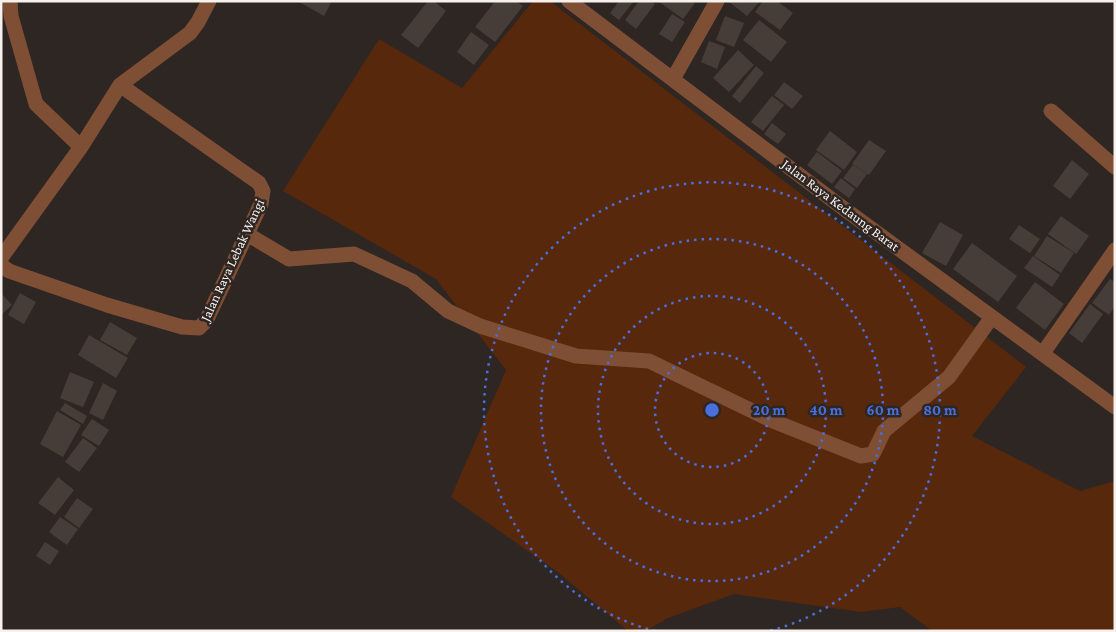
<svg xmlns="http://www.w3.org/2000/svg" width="1116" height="632" viewBox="0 0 1116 632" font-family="'Crimson Pro',serif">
<rect width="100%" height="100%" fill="#2e2622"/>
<path fill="#57280c" d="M 533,1 L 550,1 L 1026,367 L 972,436 L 1080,491 L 1115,481 L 1115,631 L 932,631 L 900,607 L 861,612 L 734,594 L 668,618 L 646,631 L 628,631 L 559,573 L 451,497 L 506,370 L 436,279 L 283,191 L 379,39 L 462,88 Z"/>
<path fill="#463d38" d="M 300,1 L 332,1 L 324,16 L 299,2 Z
M 428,1 L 434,1 L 446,11 L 418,48 L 401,35 Z
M 495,1 L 516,1 L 523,6 L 495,42 L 475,27 Z
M 619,1 L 634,1 L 619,20 L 610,13 Z
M 639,1 L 652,1 L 655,4 L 636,29 L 625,20 Z
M 658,1 L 692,1 L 695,3 L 683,19 Z
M 728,1 L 760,1 L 747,16 Z
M 763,1 L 777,1 L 793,13 L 780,30 L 755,12 Z
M 672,14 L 685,22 L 672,42 L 659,34 Z
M 725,16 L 744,23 L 734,47 L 716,40 Z
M 759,20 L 787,42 L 771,62 L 743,40 Z
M 471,32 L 489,45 L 474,65 L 457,52 Z
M 709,41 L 725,47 L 717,69 L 701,62 Z
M 738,50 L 754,65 L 729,92 L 713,78 Z
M 756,66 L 764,73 L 740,103 L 732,96 Z
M 784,82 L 803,96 L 792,109 L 774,95 Z
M 772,96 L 784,105 L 763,131 L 751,122 Z
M 772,123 L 786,134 L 778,144 L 764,134 Z
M 830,131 L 857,152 L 844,170 L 816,150 Z
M 869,140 L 886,151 L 869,175 L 852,164 Z
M 817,152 L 842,171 L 832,184 L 807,165 Z
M 1072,160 L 1089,174 L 1070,199 L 1053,186 Z
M 853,165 L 867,174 L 857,188 L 843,178 Z
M 841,178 L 855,189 L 849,198 L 834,187 Z
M 1061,216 L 1089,236 L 1076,254 L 1048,234 Z
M 940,222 L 963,235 L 946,266 L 922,253 Z
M 1019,225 L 1040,239 L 1030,253 L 1009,239 Z
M 1047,236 L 1074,253 L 1061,273 L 1034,256 Z
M 972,243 L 1017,276 L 998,302 L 953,269 Z
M 1033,256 L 1060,275 L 1052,287 L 1024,268 Z
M 1110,279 L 1115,282 L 1115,306 L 1109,315 L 1092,303 Z
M 1035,282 L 1064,304 L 1045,330 L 1016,308 Z
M 1,293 L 12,305 L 1,315 Z
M 20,293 L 36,302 L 24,324 L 8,315 Z
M 1090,304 L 1103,314 L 1082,343 L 1069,333 Z
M 110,322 L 137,338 L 127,355 L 100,340 Z
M 89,335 L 128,358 L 116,378 L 78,355 Z
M 70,372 L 94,382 L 83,407 L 60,398 Z
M 103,383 L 117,391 L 103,420 L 89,413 Z
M 65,403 L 87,416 L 83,424 L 60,410 Z
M 57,411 L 81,425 L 63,457 L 40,444 Z
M 92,419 L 109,430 L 99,446 L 81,435 Z
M 83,438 L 97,448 L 79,472 L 65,462 Z
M 58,477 L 74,490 L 55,515 L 38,503 Z
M 77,498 L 93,509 L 79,528 L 64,517 Z
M 60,517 L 78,529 L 67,545 L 49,532 Z
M 45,542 L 59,551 L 50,565 L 36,556 Z"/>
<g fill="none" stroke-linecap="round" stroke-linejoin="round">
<path stroke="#7e4e35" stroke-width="15" d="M 10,1 L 11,16 L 36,104 L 81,147
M 569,1 L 843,208 L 1115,407
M 673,79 L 717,1
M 1051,111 L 1115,167
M 247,234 L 289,259 L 354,254 L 412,281 L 448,311 L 480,326 L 576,356 L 649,361 L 773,421 L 861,456 L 873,454 L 884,431 L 949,377 L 992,317
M 1,258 L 81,147 L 120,85 L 190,33 L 198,22 L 209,1
M 1,265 L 9,271 L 107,305 L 182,327 L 199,328 L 206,321 L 261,204 L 263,191 L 259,183 L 120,85
M 1043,353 L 1115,250"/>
</g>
<g fill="none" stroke="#496fdc" stroke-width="2.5" stroke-dasharray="2.5 5">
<circle cx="712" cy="410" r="57"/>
<circle cx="712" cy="410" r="114"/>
<circle cx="712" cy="410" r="171"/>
<path d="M655 631A228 228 0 1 1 769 631"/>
</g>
<g text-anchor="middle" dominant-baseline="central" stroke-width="5" stroke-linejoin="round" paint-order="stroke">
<g font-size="14" fill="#f7f1ee" stroke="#2e2622">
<text transform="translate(841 205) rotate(37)">Jalan Raya Kedaung Barat</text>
<text transform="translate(232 260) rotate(-65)">Jalan Raya Lebak Wangi</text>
</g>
</g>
<circle cx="712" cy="410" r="8" fill="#496fdc" stroke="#2e2622" stroke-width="2.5"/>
<g font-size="15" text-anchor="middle" font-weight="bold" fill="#496fdc" stroke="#2e2622" stroke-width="5" stroke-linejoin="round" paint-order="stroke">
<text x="769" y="415">20 m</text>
<text x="826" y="415">40 m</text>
<text x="883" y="415">60 m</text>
<text x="940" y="415">80 m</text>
</g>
<rect width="1116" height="632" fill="none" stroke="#f7f1ee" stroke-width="5"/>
</svg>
